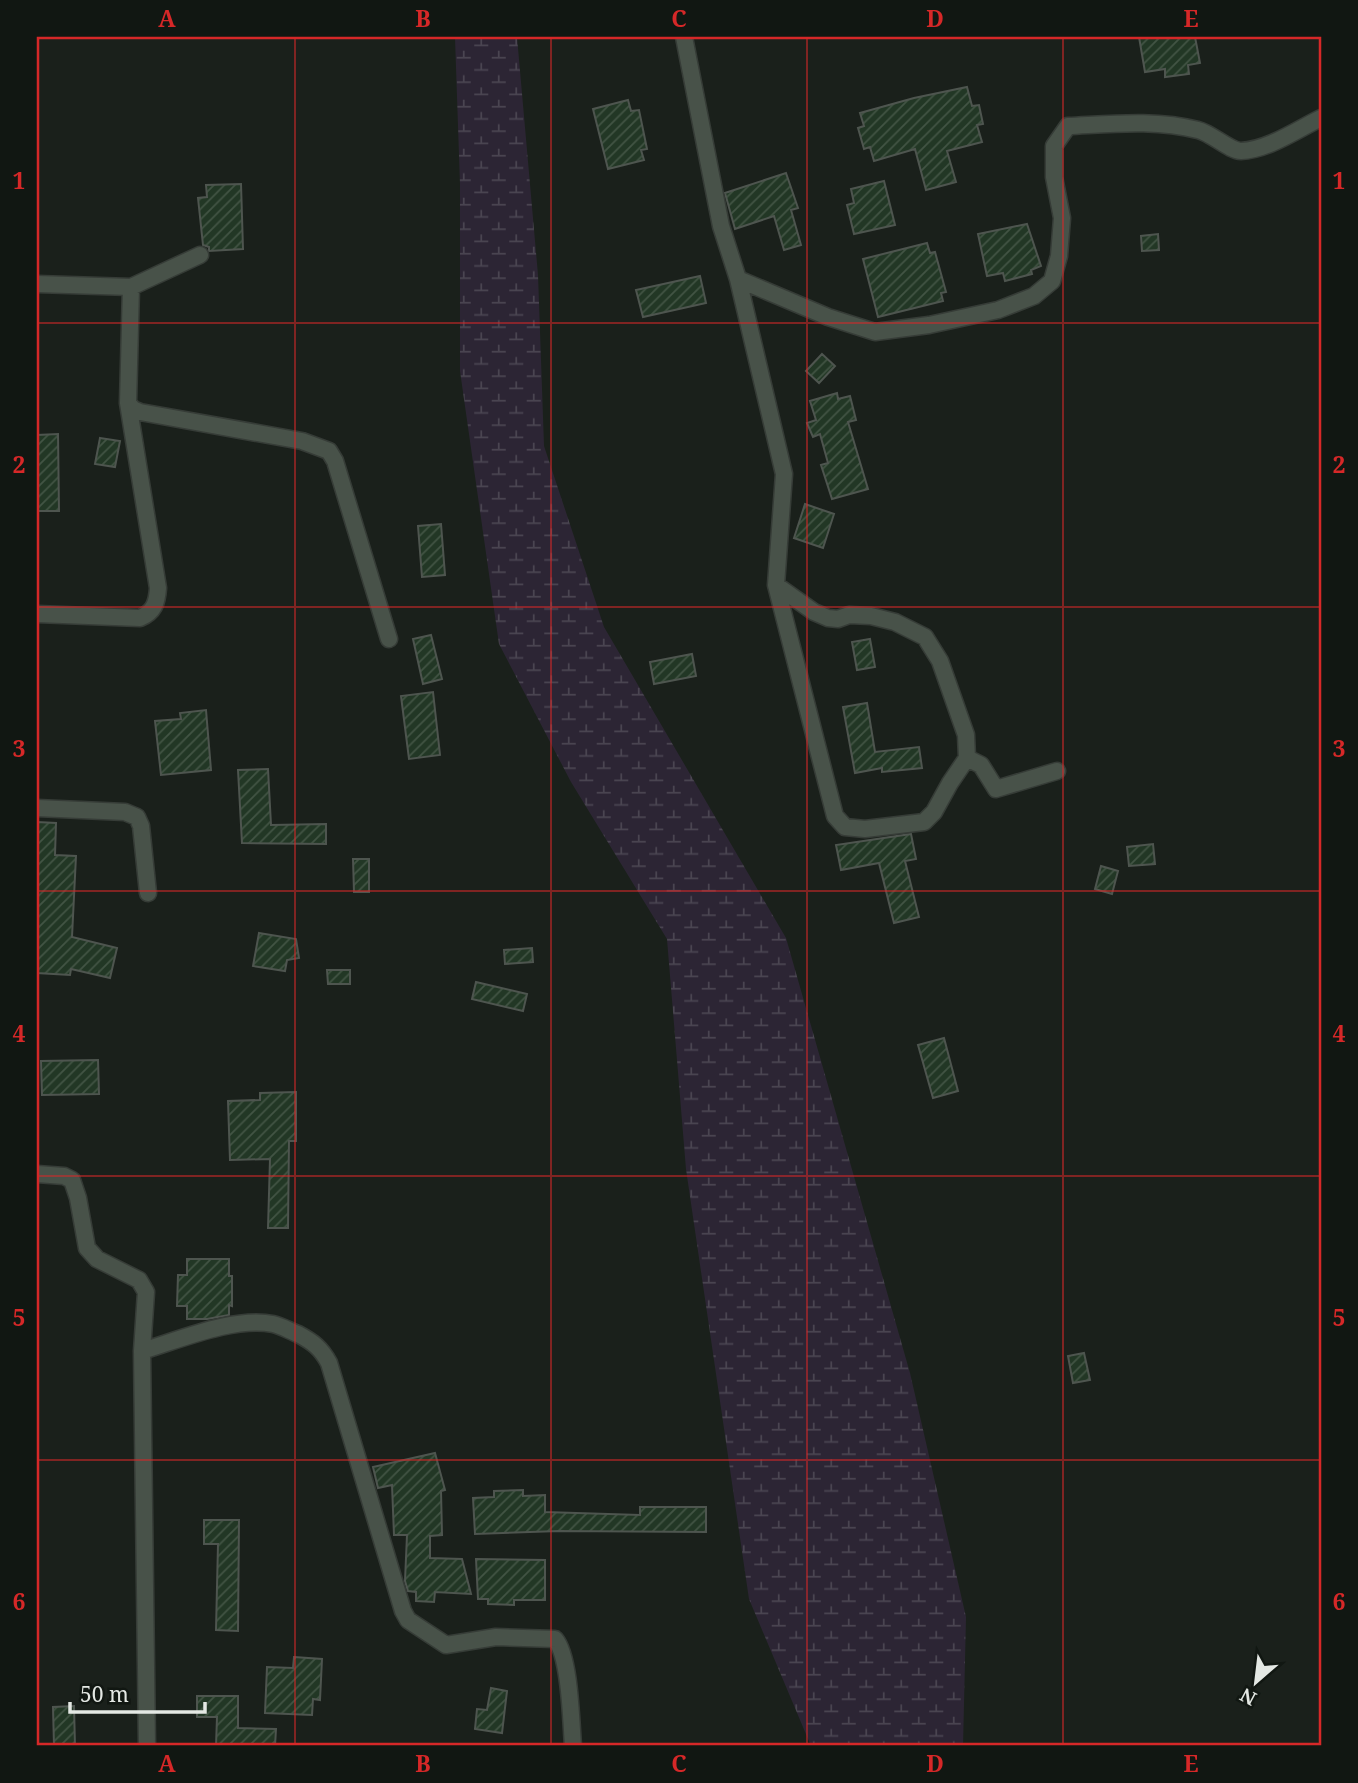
<svg xmlns="http://www.w3.org/2000/svg" width="1358" height="1783" viewBox="0 0 1358 1783" font-family="'Noto Serif',serif">
<defs>
<pattern id="wetland-marsh" width="20" height="14" patternUnits="userSpaceOnUse" patternTransform="scale(1.75)"><rect width="20" height="14" fill="#2c2534"/><path d="M1 5h8M5 5V1M11 12h8M15 12V8" fill="none" stroke="#4a4551"/></pattern>
<pattern id="building-hatch" width="6" height="6" patternUnits="userSpaceOnUse" patternTransform="scale(1.75)"><rect width="6" height="6" fill="#223725"/><path d="M-1 1l2-2M0 6l6-6M5 7l2-2" fill="none" stroke="#425444"/></pattern>
</defs>
<rect width="100%" height="100%" fill="#1a201b"/>
<path fill="url(#wetland-marsh)" d="M 455,37 L 517,37 L 538,275 L 544,446 L 604,627 L 786,938 L 910,1373 L 966,1617 L 963,1746 L 811,1746 L 749,1599 L 686,1169 L 667,939 L 571,782 L 499,644 L 460,371 L 460,184 Z"/>
<path fill="url(#building-hatch)" stroke="#4e554f" stroke-width="2" d="M 1139,37 L 1195,37 L 1200,63 L 1188,65 L 1189,74 L 1165,77 L 1165,69 L 1145,72 Z
M 967,87 L 972,106 L 979,105 L 983,124 L 977,125 L 982,142 L 947,151 L 956,182 L 926,190 L 915,149 L 874,161 L 870,147 L 864,149 L 858,128 L 864,126 L 860,113 L 914,98 Z
M 628,100 L 631,111 L 639,110 L 647,149 L 641,150 L 644,160 L 608,169 L 593,109 Z
M 786,173 L 798,208 L 791,210 L 801,245 L 784,250 L 774,216 L 735,229 L 725,193 Z
M 884,181 L 895,225 L 854,234 L 847,205 L 854,203 L 851,189 Z
M 241,184 L 243,249 L 209,251 L 209,247 L 203,245 L 198,198 L 207,197 L 206,185 Z
M 1027,224 L 1041,266 L 1031,270 L 1032,274 L 1005,281 L 1003,273 L 987,276 L 978,234 Z
M 1158,234 L 1159,250 L 1142,251 L 1141,236 Z
M 927,243 L 930,253 L 935,252 L 946,292 L 941,293 L 943,301 L 878,317 L 863,259 Z
M 700,276 L 706,303 L 643,317 L 636,290 Z
M 822,354 L 835,366 L 819,383 L 806,371 Z
M 837,393 L 838,399 L 850,396 L 856,420 L 848,422 L 868,489 L 832,499 L 821,465 L 828,463 L 820,434 L 813,437 L 807,423 L 816,420 L 810,401 Z
M 58,434 L 59,511 L 37,511 L 37,435 Z
M 100,438 L 120,441 L 115,467 L 95,464 Z
M 805,504 L 834,514 L 823,548 L 794,538 Z
M 441,524 L 445,575 L 422,577 L 418,526 Z
M 431,635 L 442,679 L 423,684 L 413,639 Z
M 870,639 L 875,667 L 857,670 L 852,642 Z
M 692,654 L 696,676 L 654,684 L 650,662 Z
M 433,692 L 440,755 L 409,759 L 401,696 Z
M 867,703 L 875,752 L 919,747 L 922,768 L 882,772 L 882,768 L 855,773 L 843,707 Z
M 206,710 L 211,770 L 161,775 L 155,721 L 181,719 L 180,713 Z
M 268,769 L 271,825 L 326,824 L 326,844 L 242,843 L 238,770 Z
M 37,822 L 56,823 L 55,855 L 76,856 L 72,937 L 117,948 L 110,978 L 71,969 L 70,975 L 37,973 Z
M 911,834 L 916,859 L 905,861 L 919,917 L 894,923 L 879,863 L 841,870 L 836,845 Z
M 1153,844 L 1155,864 L 1129,866 L 1127,847 Z
M 353,859 L 369,859 L 369,892 L 354,892 Z
M 1101,866 L 1118,871 L 1112,894 L 1095,889 Z
M 259,933 L 296,939 L 299,958 L 287,960 L 285,971 L 253,966 Z
M 532,948 L 533,962 L 505,964 L 504,950 Z
M 327,970 L 350,970 L 350,984 L 328,984 Z
M 476,982 L 527,994 L 523,1011 L 472,999 Z
M 944,1038 L 958,1091 L 933,1098 L 918,1045 Z
M 98,1060 L 99,1094 L 42,1095 L 41,1061 Z
M 296,1092 L 296,1141 L 289,1141 L 288,1228 L 268,1228 L 270,1159 L 230,1160 L 228,1101 L 260,1100 L 260,1093 Z
M 187,1259 L 229,1259 L 229,1276 L 232,1276 L 232,1306 L 229,1305 L 229,1315 L 207,1319 L 187,1319 L 187,1306 L 177,1306 L 178,1275 L 187,1275 Z
M 1084,1353 L 1090,1380 L 1073,1383 L 1068,1356 Z
M 435,1453 L 445,1490 L 441,1491 L 442,1535 L 430,1536 L 430,1558 L 462,1559 L 471,1594 L 435,1592 L 434,1602 L 416,1601 L 416,1592 L 408,1591 L 405,1581 L 407,1535 L 394,1535 L 392,1485 L 378,1488 L 373,1467 Z
M 523,1490 L 523,1496 L 545,1495 L 545,1512 L 640,1515 L 640,1507 L 706,1507 L 706,1532 L 559,1531 L 475,1534 L 473,1498 L 494,1497 L 494,1491 Z
M 204,1520 L 239,1520 L 238,1631 L 216,1630 L 218,1544 L 204,1544 Z
M 476,1559 L 545,1560 L 545,1600 L 514,1600 L 514,1605 L 488,1604 L 488,1599 L 478,1599 Z
M 294,1657 L 322,1659 L 320,1700 L 313,1699 L 312,1715 L 265,1713 L 267,1667 L 293,1668 Z
M 491,1688 L 507,1691 L 502,1733 L 475,1729 L 477,1709 L 487,1710 Z
M 197,1696 L 238,1696 L 238,1728 L 276,1729 L 275,1746 L 216,1746 L 217,1717 L 197,1717 Z
M 74,1706 L 75,1746 L 54,1746 L 53,1707 Z"/>
<g fill="none" stroke-linecap="round" stroke-linejoin="round">
<defs>
<path id="minor" d="M 684,37 L 721,226 L 738,279 L 784,474 L 776,585 L 835,816 L 845,827 L 865,829 L 924,822 L 934,812 L 950,783 L 967,758
M 738,279 L 828,317 L 875,332 L 929,325 L 998,310 L 1034,296 L 1052,281 L 1059,256 L 1062,218 L 1054,177 L 1054,146 L 1068,126 C 1111,124 1156,119 1198,130 C 1211,133 1230,151 1241,151 C 1268,150 1298,129 1321,118
M 37,284 L 131,287 L 200,255
M 131,287 L 128,403 L 133,409 L 140,412 L 302,441 L 329,451 L 335,461 L 389,639
M 776,585 L 814,612 L 828,618 L 838,619 L 849,615 L 871,616 L 895,622 L 925,637 L 940,661 L 966,735 L 967,758 L 981,765 L 996,789 L 1057,771
M 37,614 L 140,618 C 154,612 157,603 158,588 L 128,403
M 37,808 L 125,812 L 137,817 L 141,826 L 148,893
M 37,1174 L 64,1176 L 72,1180 L 78,1198 L 87,1248 L 97,1259 L 139,1280 L 146,1292 L 142,1351 L 147,1746
M 142,1351 C 179,1340 235,1316 273,1324 C 282,1326 290,1331 298,1334 C 313,1342 321,1348 329,1363 L 403,1611 L 408,1620 L 446,1645 L 496,1637 L 555,1639 C 570,1656 571,1721 573,1746"/>
</defs>
<use href="#minor" stroke="#363c37" stroke-width="19"/>
<use href="#minor" stroke="#485249" stroke-width="16"/>
</g>
<path fill="none" stroke="#d62828" stroke-width="2" stroke-opacity="0.55" d="M 295,37 L 295,1746M 551,37 L 551,1746M 807,37 L 807,1746M 1063,37 L 1063,1746M 37,323 L 1321,323M 37,607 L 1321,607M 37,891 L 1321,891M 37,1176 L 1321,1176M 37,1460 L 1321,1460"/>
<rect width="1358" height="1783" fill="none" stroke="#111712" stroke-width="77"/>
<g transform="translate(1256 1682) rotate(208)" stroke="#111712" stroke-width="5" paint-order="stroke">
<path d="M0-5L12 26L0 18L-12 26Z" fill="#e4e8e4"/>
<text y="-10" font-size="19" font-weight="bold" text-anchor="middle" fill="#e4e8e4">N</text>
</g>
<path d="M70 1702v10h135v-10" fill="none" stroke="#e4e8e4" stroke-width="3.5"/>
<text x="80" y="1702" font-size="21" fill="#e4e8e4" stroke="#111712" stroke-width="5" paint-order="stroke">50 m</text>
<rect x="38" y="38" width="1282" height="1706" fill="none" stroke="#d62828" stroke-width="2.5"/>
<g font-size="23" text-anchor="middle" font-weight="bold" fill="#d62828">
<text x="167" y="27">A</text>
<text x="423" y="27">B</text>
<text x="679" y="27">C</text>
<text x="935" y="27">D</text>
<text x="1191" y="27">E</text>
<text x="19" y="189">1</text>
<text x="1339" y="189">1</text>
<text x="19" y="473">2</text>
<text x="1339" y="473">2</text>
<text x="19" y="757">3</text>
<text x="1339" y="757">3</text>
<text x="19" y="1042">4</text>
<text x="1339" y="1042">4</text>
<text x="19" y="1326">5</text>
<text x="1339" y="1326">5</text>
<text x="19" y="1610">6</text>
<text x="1339" y="1610">6</text>
<text x="167" y="1772">A</text>
<text x="423" y="1772">B</text>
<text x="679" y="1772">C</text>
<text x="935" y="1772">D</text>
<text x="1191" y="1772">E</text>
</g>
</svg>
